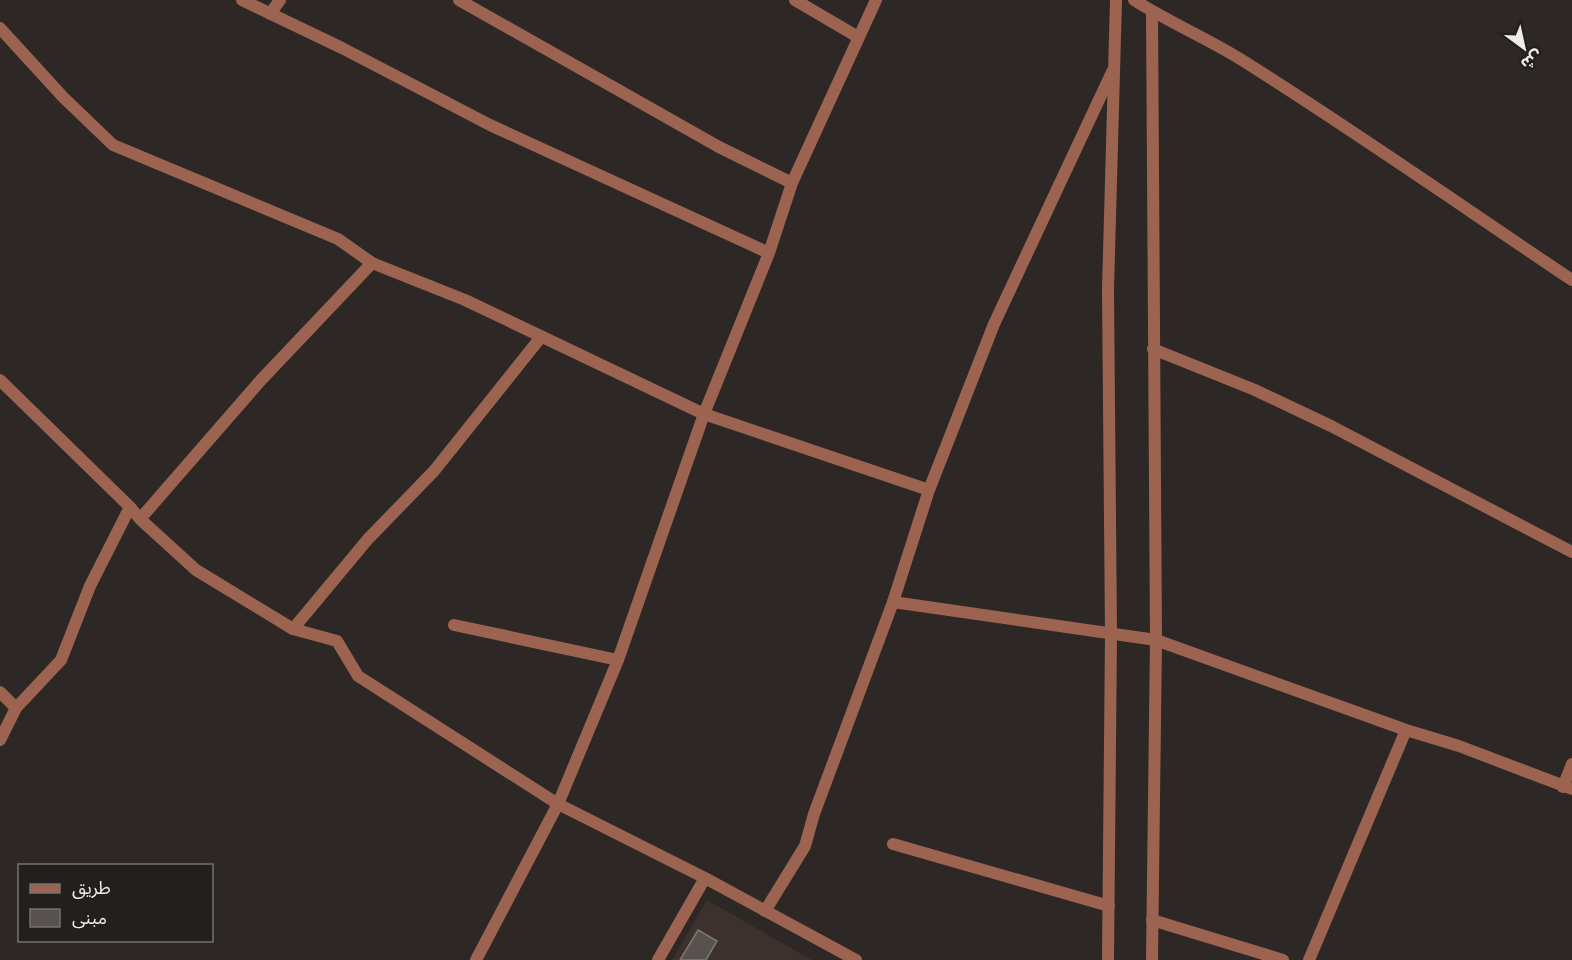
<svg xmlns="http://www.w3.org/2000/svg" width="1572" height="960" viewBox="0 0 1572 960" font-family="'Asap Condensed','Noto Sans Arabic',sans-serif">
<rect width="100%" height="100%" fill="#2d2826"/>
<path fill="#3d312d" d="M 707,900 L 812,960 L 672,960 Z"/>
<path fill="#575250" stroke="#7e7876" stroke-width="1.5" d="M 698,930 L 717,941 L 706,960 L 680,960 Z"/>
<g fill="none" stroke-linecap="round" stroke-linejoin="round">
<path stroke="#9c6450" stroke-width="12" d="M 242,0 L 342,48 L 490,125 L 769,253
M 459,0 L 719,147 L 792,183
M 795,0 L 858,37
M 270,14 L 280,0
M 0,28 L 63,97 L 113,145 L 338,239 L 372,263 L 465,300 L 704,414 L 929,490
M 454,625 L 618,660
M 293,629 L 368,539 L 434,471 L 541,337
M 0,692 L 16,708
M 0,740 L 16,708 L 61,660 L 90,586 L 130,507
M 1563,787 L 1572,764
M 893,844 L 1109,906
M 765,911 L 805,846 L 814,814 L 893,602 L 929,490 L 994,324 L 1112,72
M 1152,920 L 1283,960
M 476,960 L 558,804 L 618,660 L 704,414 L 769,253 L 792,183 L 876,0
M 1309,960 L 1406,730"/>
<path stroke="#9c6450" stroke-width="12" d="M 1134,0 C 1170,23 1209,39 1245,62 C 1356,132 1463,207 1572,280
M 1153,349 L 1255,390 L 1331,426 L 1572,552
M 0,380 L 130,507 L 140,519 L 196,570 L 293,629 L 337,641 L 358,676 L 558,804 L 705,878 L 856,960
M 140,519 L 261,380 L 372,263
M 893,602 L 1156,640 L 1406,730 L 1459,746 L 1572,789
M 658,960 L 705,878
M 1108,960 L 1111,634 L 1108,289 L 1116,0
M 1152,960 L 1156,640 L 1152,12"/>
</g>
<rect x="18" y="864" width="195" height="78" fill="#231f1d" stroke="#74716f" stroke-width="1.5"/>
<rect x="30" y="884" width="30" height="9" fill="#9c6450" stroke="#74716f" stroke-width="1.5"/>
<text x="72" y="894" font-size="18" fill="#eeebe9">طريق</text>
<rect x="30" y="909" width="30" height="18" fill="#575250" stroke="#74716f" stroke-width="1.5"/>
<text x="72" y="924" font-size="18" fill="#eeebe9">مبنى</text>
<g transform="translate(1524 48) rotate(147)" stroke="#231f1d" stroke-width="4.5" paint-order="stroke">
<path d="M0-4.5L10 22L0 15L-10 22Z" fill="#eeebe9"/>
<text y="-9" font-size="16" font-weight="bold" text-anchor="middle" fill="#eeebe9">ش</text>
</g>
</svg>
